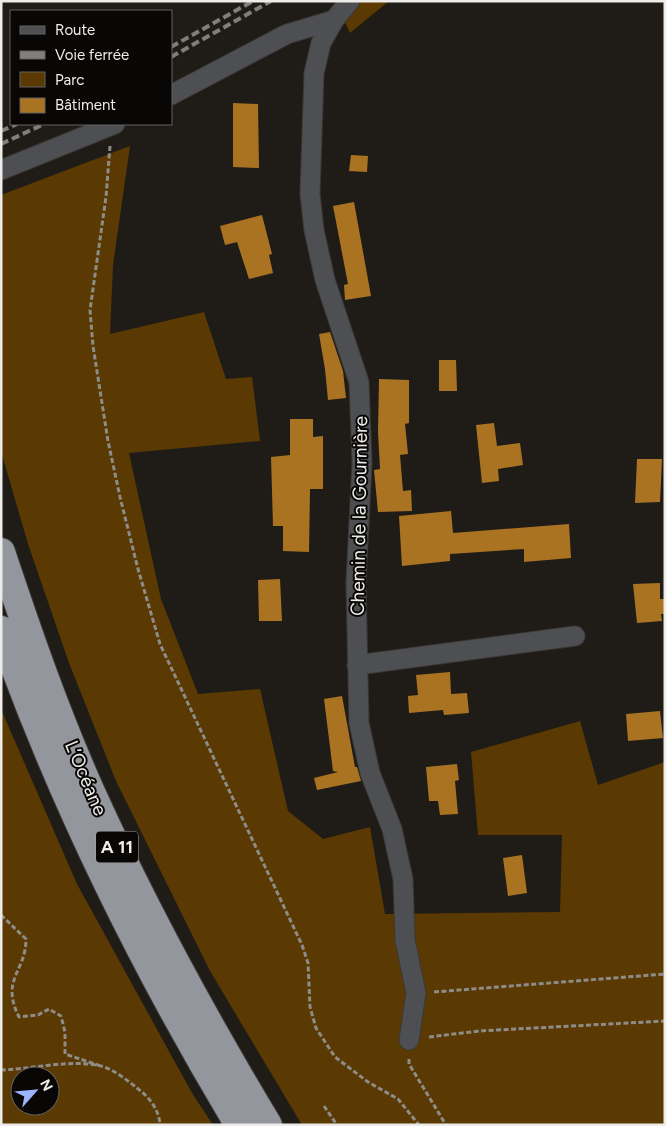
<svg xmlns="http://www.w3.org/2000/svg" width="666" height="1126" viewBox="0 0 666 1126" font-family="Figtree,sans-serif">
<rect width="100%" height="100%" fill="#1f1c18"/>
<path fill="#5a3902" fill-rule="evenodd" d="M 335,1 L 389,1 L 350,33 Z
M 130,146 L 113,265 L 110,334 L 204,312 L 226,379 L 252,377 L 260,441 L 129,453 L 161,599 L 198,694 L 260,689 L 288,811 L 323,839 L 370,827 L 385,914 L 560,912 L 562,835 L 478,835 L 471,752 L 580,721 L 598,785 L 665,762 L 665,1125 L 302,1125 L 210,971 L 116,781 L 69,663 L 28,544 L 1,451 L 1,195 Z
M 1,709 L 77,884 L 192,1093 L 213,1125 L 1,1125 ZM 20,1076 L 50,1076 L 50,1106 L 20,1106 Z"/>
<path fill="#aa7322" d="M 233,103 L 258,104 L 259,168 L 233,167 Z
M 351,155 L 368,156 L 367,172 L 349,171 Z
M 354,202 L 371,296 L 345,300 L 344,285 L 348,284 L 333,206 Z
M 262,215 L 272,254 L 269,255 L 273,273 L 249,279 L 237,242 L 225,245 L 220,226 Z
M 330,332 L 343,371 L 346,398 L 328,400 L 325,369 L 319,334 Z
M 439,360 L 456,360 L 457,391 L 439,391 Z
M 379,379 L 409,380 L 409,423 L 405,424 L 408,454 L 400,455 L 403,491 L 411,490 L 412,511 L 378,512 L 374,470 L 380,469 L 378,432 Z
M 290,419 L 313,419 L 313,437 L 323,436 L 323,489 L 310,489 L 309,552 L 283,551 L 283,526 L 273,526 L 271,457 L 290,455 Z
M 494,423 L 497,446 L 520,443 L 523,465 L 498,469 L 499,481 L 482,483 L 476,425 Z
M 637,459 L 662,459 L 660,502 L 635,503 Z
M 451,511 L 453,533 L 569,524 L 571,558 L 524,562 L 524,549 L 450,554 L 450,561 L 402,566 L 399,516 Z
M 280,579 L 282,621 L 259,621 L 258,580 Z
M 660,583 L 660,599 L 665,599 L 665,614 L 661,614 L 662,621 L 637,623 L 633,584 Z
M 450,672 L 451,694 L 467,693 L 469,713 L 444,715 L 443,710 L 409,713 L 408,696 L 418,695 L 416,675 Z
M 342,696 L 355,767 L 357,767 L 361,781 L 317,790 L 314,778 L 338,772 L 333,771 L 324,699 Z
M 660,711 L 663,738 L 628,741 L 626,714 Z
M 457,764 L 459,780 L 455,781 L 458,814 L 440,815 L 438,801 L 429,801 L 426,767 Z
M 522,855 L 527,893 L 508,896 L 503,858 Z"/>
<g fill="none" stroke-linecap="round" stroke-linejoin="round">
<defs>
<path id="street" d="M 350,1 L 334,20 L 321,43 L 314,73 L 310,194 L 314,230 L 325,280 L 359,382 L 362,463 L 356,583 L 359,723 L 370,773 L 392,829 L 403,879 L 405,940 L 416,993 L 409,1040
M 171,95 L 287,34 L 334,20
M 1,170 L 115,124
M 357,665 L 575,636"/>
<path id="highway" d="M 1,552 C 28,633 56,714 91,792 C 143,907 203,1017 268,1125
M 1,630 C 63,804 144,967 239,1125"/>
</defs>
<use href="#street" stroke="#3c3935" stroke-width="21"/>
<use href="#highway" stroke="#3c3935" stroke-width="30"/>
<path stroke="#8e8c89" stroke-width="3" stroke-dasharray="5 2.5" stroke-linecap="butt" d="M 110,146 L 106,197 L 90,310 L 93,346 L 108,441 L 120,497 L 138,569 L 160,644 L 302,945 L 308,963 L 310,1007 L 316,1028 L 335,1057 L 368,1082 L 398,1099 L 419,1125
M 1,915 L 26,939 C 26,972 0,979 19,1017 L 38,1015 L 49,1009 L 61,1016 L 65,1032 L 65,1054 L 101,1066
M 434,992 L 665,974
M 429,1037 L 479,1031 L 665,1021
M 409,1059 L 409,1064 L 446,1125
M 1,1070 C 32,1069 71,1059 101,1066 C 113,1069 127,1080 137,1088 C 149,1097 159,1109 160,1125
M 324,1106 L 337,1125"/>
<use href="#street" stroke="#4e4f52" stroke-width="19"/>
<use href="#highway" stroke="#93969c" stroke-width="28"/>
<path stroke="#817f7b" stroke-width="4" stroke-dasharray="8 4" stroke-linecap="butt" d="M 171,47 L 253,1
M 171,57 L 271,1
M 1,131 L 17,124
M 1,144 L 44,124"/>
</g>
<g text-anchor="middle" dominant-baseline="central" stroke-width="4" stroke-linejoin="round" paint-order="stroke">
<rect fill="#080705" stroke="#a9a7a5" stroke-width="1" x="96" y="831.5" width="42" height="31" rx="4"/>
<g font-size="18" font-weight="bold" fill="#eeece9">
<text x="117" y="847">A 11</text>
</g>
<g font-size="19" fill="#eeece9" stroke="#080705">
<text transform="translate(359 516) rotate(-89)">Chemin de la Gournière</text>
<text transform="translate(86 778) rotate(67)">L’Océane</text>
</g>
</g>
<rect width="666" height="1126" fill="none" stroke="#eeece9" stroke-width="5"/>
<rect x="10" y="10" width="162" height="115" fill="#080705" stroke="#646360"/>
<rect x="20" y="26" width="25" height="8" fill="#4e4f52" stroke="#646360"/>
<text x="55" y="35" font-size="15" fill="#eeece9">Route</text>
<rect x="20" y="51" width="25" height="8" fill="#817f7b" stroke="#646360"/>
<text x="55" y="60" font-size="15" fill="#eeece9">Voie ferrée</text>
<rect x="20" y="72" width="25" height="15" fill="#5a3902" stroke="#646360"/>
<text x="55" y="85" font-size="15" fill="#eeece9">Parc</text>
<rect x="20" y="98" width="25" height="15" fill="#aa7322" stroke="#646360"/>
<text x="55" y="110" font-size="15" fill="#eeece9">Bâtiment</text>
<g transform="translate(35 1091) rotate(63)"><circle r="24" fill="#080705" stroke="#646360"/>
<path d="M0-4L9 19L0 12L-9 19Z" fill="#9eb3fd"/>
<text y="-8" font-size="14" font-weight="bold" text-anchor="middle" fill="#eeece9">N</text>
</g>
</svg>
